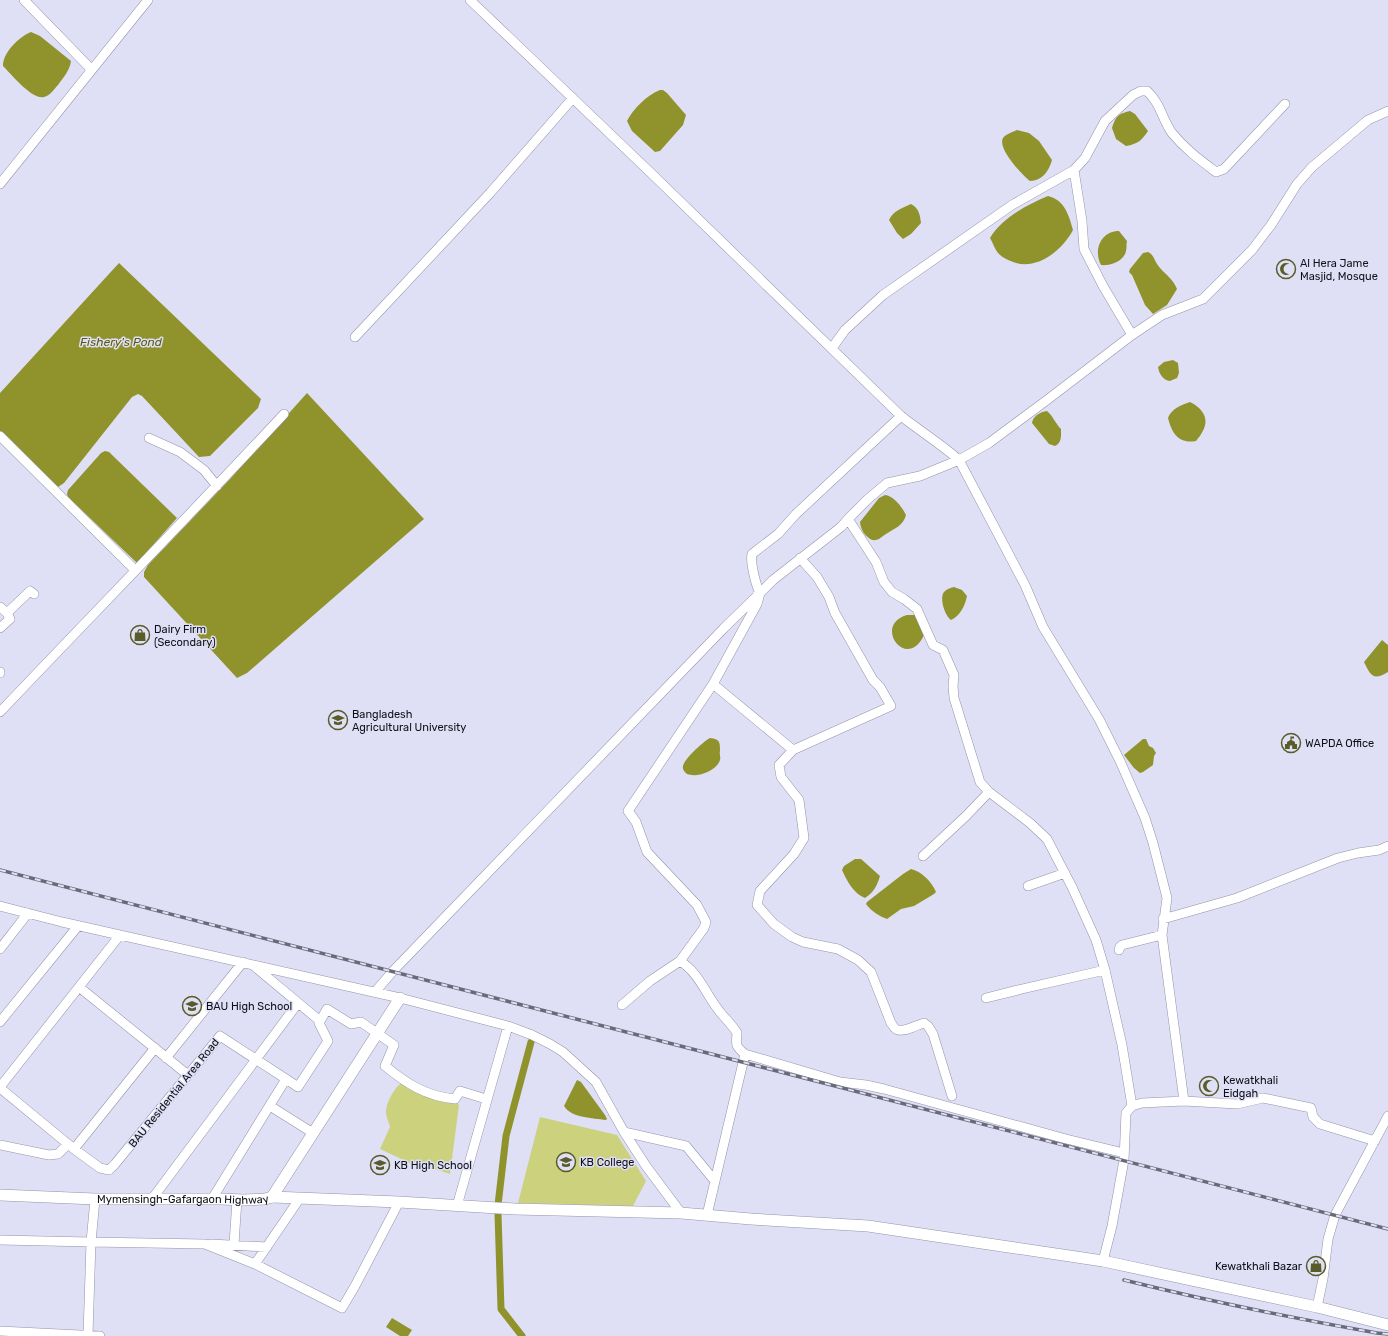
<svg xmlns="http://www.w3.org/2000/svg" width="1388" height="1336" viewBox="0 0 1388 1336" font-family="Rubik,sans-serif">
<rect width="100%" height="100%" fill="#dfe0f6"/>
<path fill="#ccd17e" d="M 403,1082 L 437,1099 L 456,1103 L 459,1105 L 450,1174 L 432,1168 L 412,1164 L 380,1149 L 390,1127 C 389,1122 386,1117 386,1112 C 386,1103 395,1086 403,1082 Z
M 540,1117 L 617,1135 L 646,1181 L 633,1206 L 518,1203 Z"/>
<path fill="#90932c" d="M 31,32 L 40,36 L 71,61 C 70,70 63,78 58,85 C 54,89 50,96 44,97 C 32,100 11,74 3,66 C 3,52 19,37 31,32 Z
M 660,90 L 663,90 L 667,93 L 686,115 L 683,125 L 660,151 L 655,152 L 632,131 L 627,121 C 633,109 647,95 660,90 Z
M 1130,111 L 1135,114 L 1148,131 C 1142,140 1138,144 1126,146 L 1116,139 L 1112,128 C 1116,116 1118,114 1130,111 Z
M 1017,130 L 1029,133 L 1039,141 L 1052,160 C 1049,171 1042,181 1030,181 C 1022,175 997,148 1003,138 C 1006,134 1013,132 1017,130 Z
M 1048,196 C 1065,200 1069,216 1073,230 C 1062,251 1036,271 1013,262 C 1008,260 1003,258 999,254 C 995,250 993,243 990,238 C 1001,219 1028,204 1048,196 Z
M 911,204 C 919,208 920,215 921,223 L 911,234 L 903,239 L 897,233 L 889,220 C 893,211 902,208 911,204 Z
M 1119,231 L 1127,241 C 1126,244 1127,248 1126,251 C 1124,261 1111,266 1101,265 C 1093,250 1101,231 1119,231 Z
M 1148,252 C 1153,254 1154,259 1157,264 C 1163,273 1173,278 1177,289 L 1167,305 L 1153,314 L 1145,305 L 1132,275 L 1129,272 L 1130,269 L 1143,253 Z
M 119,263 L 261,399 L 258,408 L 210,456 L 199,457 L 142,396 L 138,394 L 132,397 L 64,483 L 58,487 L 0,435 L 0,393 Z
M 1173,360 L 1178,363 L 1179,373 L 1177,378 L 1170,381 C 1163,380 1159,374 1158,367 L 1164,362 Z
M 307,393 L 424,519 L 247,673 L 237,678 L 144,577 L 144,572 L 148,565 L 231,478 Z
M 1190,402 C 1209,412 1210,425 1196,441 C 1179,444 1172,434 1168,418 C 1171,409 1181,405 1190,402 Z
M 1047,411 C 1053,416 1055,423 1061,429 C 1061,436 1062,443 1055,446 L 1049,444 L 1032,423 C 1033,416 1040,412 1047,411 Z
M 105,451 L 109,452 L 177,518 L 137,563 L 68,497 L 67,494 L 68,490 L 101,453 Z
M 885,495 C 894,496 902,507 906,515 C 903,526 895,528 886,534 C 881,537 879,541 872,540 C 865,536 861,531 860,522 L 879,498 Z
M 954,587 L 962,590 L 967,596 C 965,606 960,616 951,620 C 945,616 939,598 944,592 C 947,589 950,588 954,587 Z
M 907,615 L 915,615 L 924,635 C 907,672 872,625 907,615 Z
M 1382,640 L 1388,645 L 1388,672 C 1373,681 1371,676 1364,662 Z
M 710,738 C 720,739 720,742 720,751 C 719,754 721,757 720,760 C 717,771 697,778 687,774 C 685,772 682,770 683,766 C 684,759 704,741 710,738 Z
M 1143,739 L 1146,739 L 1149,746 L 1153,748 L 1156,753 L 1154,756 L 1153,765 L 1143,772 L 1140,773 L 1134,768 L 1124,755 Z
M 855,859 L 861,859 L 880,876 C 877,886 874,892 865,898 C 854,894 847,881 842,870 L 844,866 Z
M 911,869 C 921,871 932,882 936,892 L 934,894 L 914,906 L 901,909 L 887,919 C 879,916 871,911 866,904 L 867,902 L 903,874 Z
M 577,1080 L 581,1082 L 605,1115 L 607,1119 L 606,1120 C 593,1118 571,1118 564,1106 Z
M 392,1318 L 412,1330 L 408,1336 L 400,1336 L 386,1327 Z"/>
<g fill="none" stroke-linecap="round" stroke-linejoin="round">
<path stroke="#90932c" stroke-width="7" d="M 498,1205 L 506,1136 L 531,1042
M 498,1214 L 501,1309 L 522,1336"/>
<defs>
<path id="minor" d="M 24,0 L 91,69
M 470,0 L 652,174 L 901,416 C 920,431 941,444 959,460 L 1025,585 L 1043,627 L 1099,719 L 1120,761 L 1145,818 L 1153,843 L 1167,898 L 1162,935 L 1184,1101
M 1074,170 L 1082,221 L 1084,249 L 1103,286 L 1132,335
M 0,184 L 148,0
M 355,337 L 490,193 L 573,98
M 832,348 L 845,330 L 883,295 L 1012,205 L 1074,170 L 1085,158 L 1105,121 L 1133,95 L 1141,91 L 1147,91 C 1161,104 1162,119 1172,133 C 1185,149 1200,160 1216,172 L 1224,169 L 1285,104
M 0,436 L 135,570
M 149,438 L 180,452 L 204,470 L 217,486
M 848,519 L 868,499 L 887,483 L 920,476 L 959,460 L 989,443 L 1047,400 L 1132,335 L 1162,315 L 1203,299 L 1252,250 L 1271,225 L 1297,184 L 1312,167 L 1368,120 L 1388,111
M 0,607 L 7,613 L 10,619 L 0,628
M 7,613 L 30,591 L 34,594
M 0,672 L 0,673
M 713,684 L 793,750 L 779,765 L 781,777 L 799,800 L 804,838 L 794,854 L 760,891 L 757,905 L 774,924 L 792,937 L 803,942 L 838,949 L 858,960 L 871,972 L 891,1023 C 893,1025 894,1029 898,1030 C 905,1032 917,1025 924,1023 L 928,1026 L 933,1034 L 952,1096
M 0,712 C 94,613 190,515 284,414
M 793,750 L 891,706 L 880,687 L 873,680 L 835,613 L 829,597 L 817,577 L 800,558
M 923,856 L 966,816 L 989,792
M 1028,886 L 1065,873
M 0,906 L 62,922 L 400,998 L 508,1026 L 532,1035 L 550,1044 L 563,1052 L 596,1082 L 624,1132 L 646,1166 L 681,1213
M 1163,919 L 1237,898 L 1338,858 L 1358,853 L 1379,850 L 1388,846
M 0,949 L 28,913
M 1119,950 L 1120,947 L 1122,945 L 1162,935
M 254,966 L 320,1021
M 79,987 L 188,1075
M 375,992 L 393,971 L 724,628 L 760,593 C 756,586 750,562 752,554 L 778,534 L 796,514 L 901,416
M 986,998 L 1022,989 L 1105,970
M 622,1005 L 650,981 L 680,961
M 0,1022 L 78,926
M 166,1058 L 243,962
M 286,1079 L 298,1087 L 328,1041 L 319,1023 L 327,1009 L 351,1024 L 361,1022 L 394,1045 L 385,1066 C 407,1084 426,1096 455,1099 L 460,1091 L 486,1099
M 0,1087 L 120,935
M 0,1088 L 74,1149 L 100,1168 L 109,1170 L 115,1164 L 220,1036 L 286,1079 L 212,1199
M 270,1106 L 313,1133
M 624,1132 L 686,1146 L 714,1180
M 0,1145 L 49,1155 L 58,1154 L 68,1144
M 74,1149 L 155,1048
M 1124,1153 L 1066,1139 L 884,1089 L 866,1085 L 840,1082 L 745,1054 C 735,1046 736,1045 737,1033 C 732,1024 723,1017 717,1008 C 705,992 698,972 680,961 L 704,928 L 706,922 L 697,905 L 647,852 L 636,822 L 628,811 L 713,684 L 757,604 L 760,593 L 773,580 L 841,527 L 848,519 L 876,562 L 884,582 L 892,592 L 904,599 L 917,609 L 933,645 L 943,650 L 954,675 L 953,686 L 954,698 L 980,782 L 989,792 L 1030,823 L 1047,839 L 1072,887 L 1096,940 L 1105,970 L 1122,1045 L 1132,1106
M 152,1199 L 298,1003
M 457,1206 L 508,1026
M 707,1215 L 745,1054
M 0,1240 L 91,1242 L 95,1199
M 211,1244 L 267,1247
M 234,1244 L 237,1200
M 1103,1261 L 1112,1226 L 1124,1160 L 1126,1113 L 1132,1106 L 1142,1103 L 1184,1101 L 1237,1104 L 1263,1098 L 1311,1108 L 1313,1117 L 1320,1124 L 1375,1141
M 255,1264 L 300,1198
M 1317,1307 L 1323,1279 L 1328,1239 L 1335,1215 L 1388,1116
M 0,1331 L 100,1336
M 88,1335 L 91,1242 L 205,1244 L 255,1264 L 342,1308 L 355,1286 L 399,1202"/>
<g id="major">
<path id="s1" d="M 0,1195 L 95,1199 L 222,1199 L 243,1200 L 265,1199 L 272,1197 L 400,998"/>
<path d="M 272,1197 L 399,1202 L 515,1209 L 681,1213 L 751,1219 L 868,1226 L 1103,1261 L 1317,1307 L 1388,1325"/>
</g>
</defs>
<use href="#minor" stroke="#9393a9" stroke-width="10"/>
<use href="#major" stroke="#9393a9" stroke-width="12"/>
<use href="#minor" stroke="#fff" stroke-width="9"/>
<use href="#major" stroke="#fff" stroke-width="11"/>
<defs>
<path id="rail" d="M 0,870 L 1388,1229
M 1124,1280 C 1208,1301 1292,1318 1377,1333 L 1388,1334"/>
</defs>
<use href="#rail" stroke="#696a78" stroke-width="3.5"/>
<use href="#rail" stroke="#dfe0f6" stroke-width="2" stroke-dasharray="6" stroke-linecap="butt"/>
</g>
<defs>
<symbol id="mosque-ring" viewBox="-11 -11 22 22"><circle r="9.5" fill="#dfe0f6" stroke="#595b28" stroke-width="1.5"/><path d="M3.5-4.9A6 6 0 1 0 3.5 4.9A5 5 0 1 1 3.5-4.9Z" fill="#595b28"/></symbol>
<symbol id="shop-ring" viewBox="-11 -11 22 22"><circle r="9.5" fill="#dfe0f6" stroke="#595b28" stroke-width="1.5"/><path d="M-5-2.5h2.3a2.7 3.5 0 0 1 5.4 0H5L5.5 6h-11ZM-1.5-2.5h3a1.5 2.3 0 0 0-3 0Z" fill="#595b28"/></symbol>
<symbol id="university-ring" viewBox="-11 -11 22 22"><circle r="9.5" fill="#dfe0f6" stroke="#595b28" stroke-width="1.5"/><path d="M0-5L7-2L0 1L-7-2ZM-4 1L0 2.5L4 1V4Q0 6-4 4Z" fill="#595b28"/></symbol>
<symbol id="civic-ring" viewBox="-11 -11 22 22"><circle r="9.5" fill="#dfe0f6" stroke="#595b28" stroke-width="1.5"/><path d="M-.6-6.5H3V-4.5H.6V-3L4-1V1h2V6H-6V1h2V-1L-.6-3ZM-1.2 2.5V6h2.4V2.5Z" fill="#595b28"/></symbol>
<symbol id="school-ring" viewBox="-11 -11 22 22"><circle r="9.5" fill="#dfe0f6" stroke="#595b28" stroke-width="1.5"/><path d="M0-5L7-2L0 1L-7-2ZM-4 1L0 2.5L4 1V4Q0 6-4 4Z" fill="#595b28"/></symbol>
</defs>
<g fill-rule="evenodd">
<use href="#mosque-ring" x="1275" y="258" width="22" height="22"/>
<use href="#shop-ring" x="129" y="624" width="22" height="22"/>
<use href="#university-ring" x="327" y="709" width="22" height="22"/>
<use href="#civic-ring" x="1280" y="732" width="22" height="22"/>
<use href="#school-ring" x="181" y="995" width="22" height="22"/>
<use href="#mosque-ring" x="1198" y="1075" width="22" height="22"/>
<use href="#university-ring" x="555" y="1151" width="22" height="22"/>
<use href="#school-ring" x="369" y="1154" width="22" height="22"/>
<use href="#shop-ring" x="1305" y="1255" width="22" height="22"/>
</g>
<g text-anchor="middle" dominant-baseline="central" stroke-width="3" stroke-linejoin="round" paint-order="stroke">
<g font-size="11" fill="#101018" stroke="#dfe0f6" text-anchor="start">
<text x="1300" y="263">Al Hera Jame<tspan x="1300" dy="13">Masjid, Mosque</tspan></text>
<text x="154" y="629">Dairy Firm<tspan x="154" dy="13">(Secondary)</tspan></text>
<text x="352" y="714">Bangladesh<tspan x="352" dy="13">Agricultural University</tspan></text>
<text x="1305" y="743">WAPDA Office</text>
<text x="206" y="1006">BAU High School</text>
<text x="1223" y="1080">Kewatkhali<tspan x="1223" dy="13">Eidgah</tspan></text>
<text x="580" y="1162">KB College</text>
<text x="394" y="1165">KB High School</text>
<text x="1302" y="1266" text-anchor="end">Kewatkhali Bazar</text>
</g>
<g font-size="11" fill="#101018" stroke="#dfe0f6">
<text transform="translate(174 1093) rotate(-51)">BAU Residential Area Road</text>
<text stroke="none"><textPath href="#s1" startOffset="183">Mymensingh-Gafargaon Highway</textPath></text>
</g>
<g font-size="12" font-style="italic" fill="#58590f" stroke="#dfe0f6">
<text x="121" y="342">Fishery's Pond</text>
</g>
</g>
</svg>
